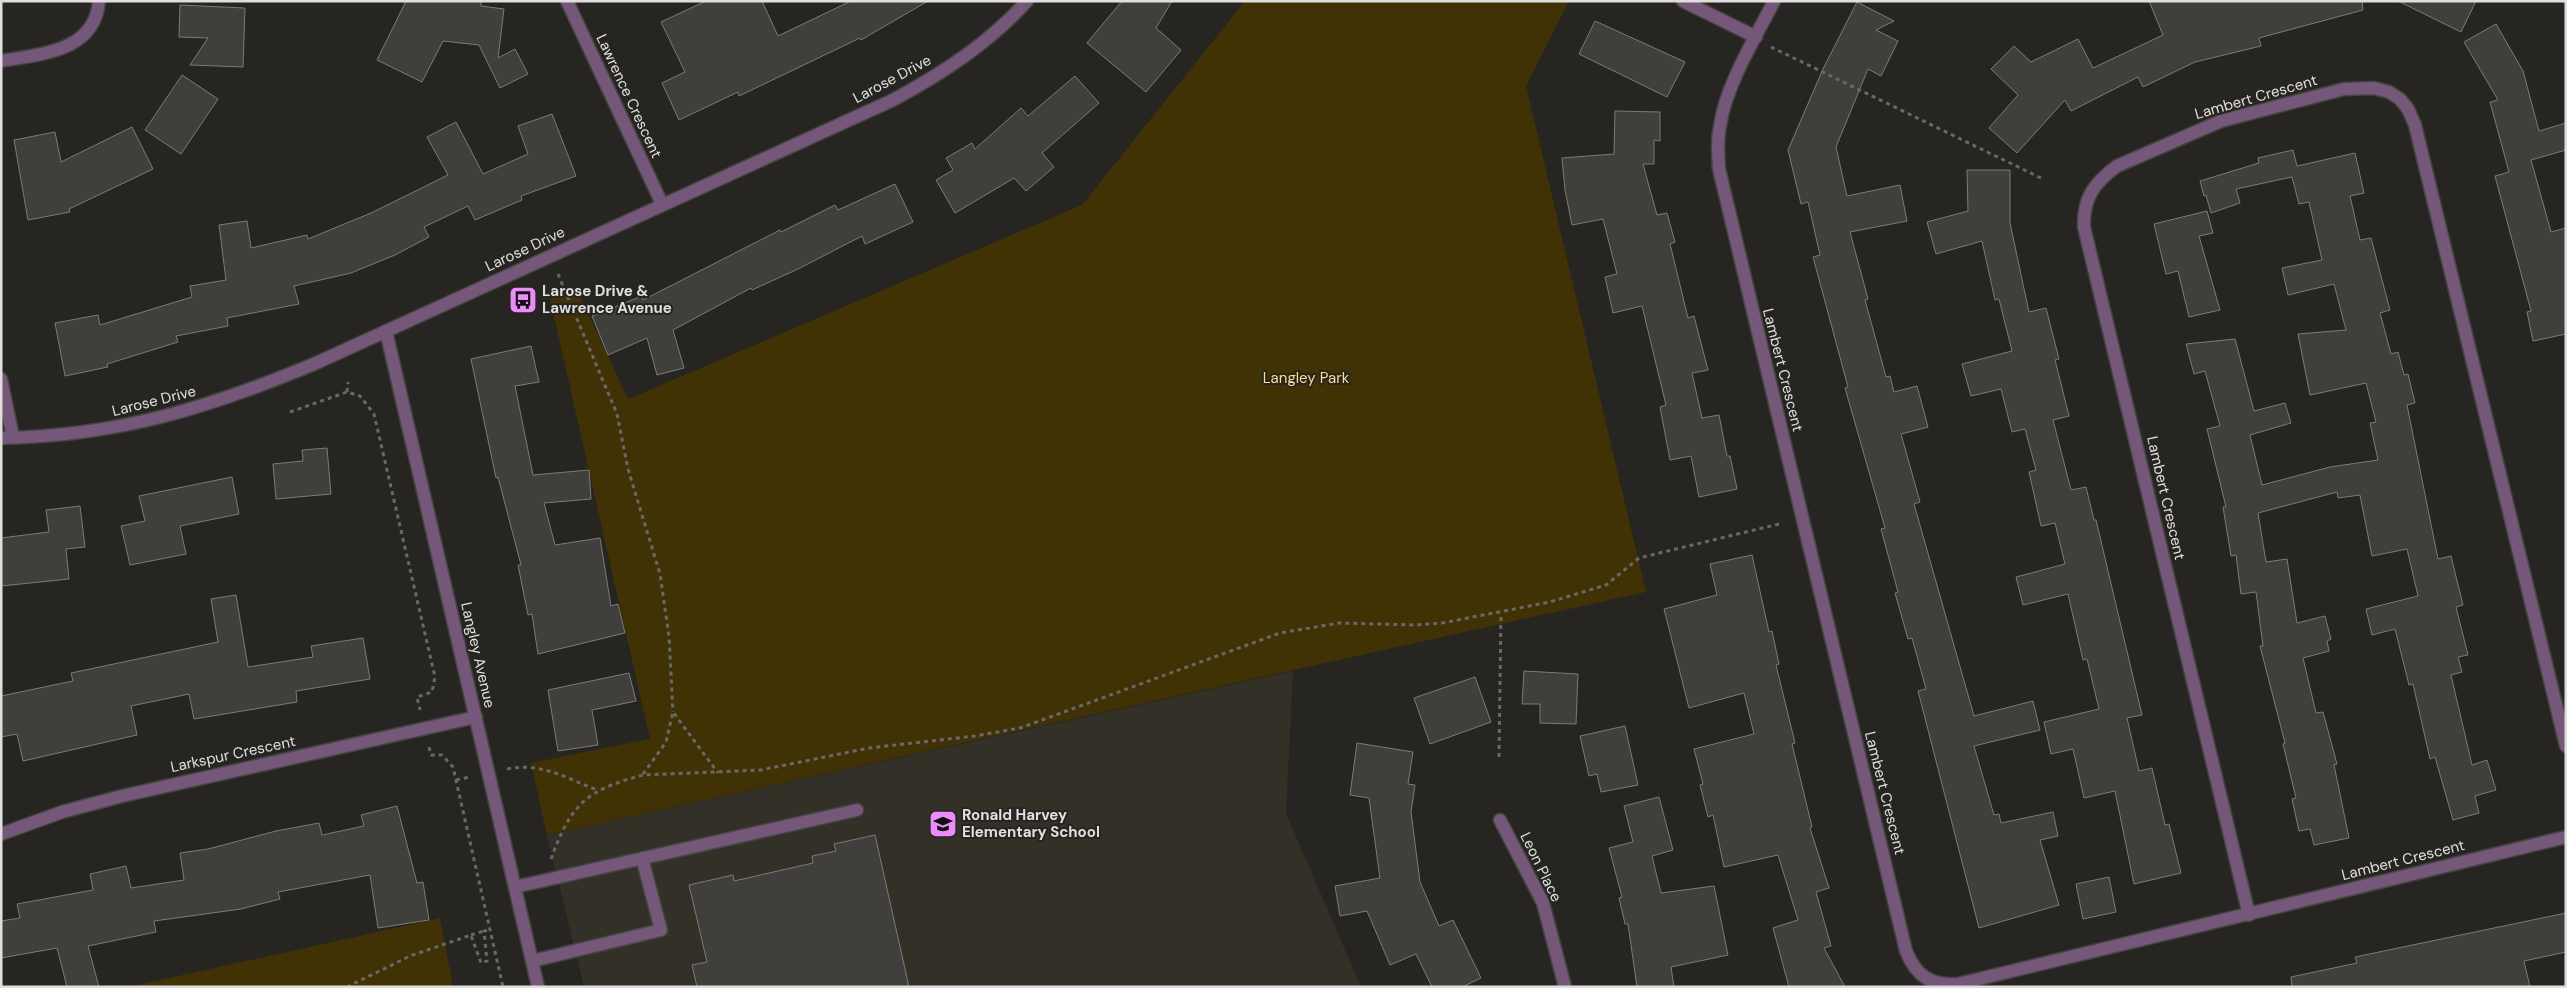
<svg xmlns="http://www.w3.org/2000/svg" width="2567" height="988" viewBox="0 0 2567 988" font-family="'DM Sans',sans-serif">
<rect width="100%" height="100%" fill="#262522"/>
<path fill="#333028" d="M 1293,671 L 1286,813 L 1361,987 L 584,987 L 547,835 Z"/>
<path fill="#413205" d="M 1245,1 L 1569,1 L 1526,86 L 1646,592 L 547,835 L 531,763 L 650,739 L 550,299 L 576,288 L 628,399 L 1082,205 Z
M 440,918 L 453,987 L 128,987 Z"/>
<path fill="#403f3c" stroke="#7c7b78" d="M 406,1 L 481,1 L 481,6 L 504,9 L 498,58 L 515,49 L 528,74 L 500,88 L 479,45 L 443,41 L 422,82 L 377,60 Z
M 706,1 L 762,1 L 778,36 L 851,1 L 928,1 L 861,40 L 860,38 L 739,96 L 738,92 L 679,120 L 662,83 L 685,72 L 661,22 Z
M 1122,1 L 1172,1 L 1156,28 L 1181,50 L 1146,92 L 1087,43 Z
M 2149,1 L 2362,1 L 2363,10 L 2259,38 L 2261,46 L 2195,62 L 2143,87 L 2138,77 L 2071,111 L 2065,100 L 2017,153 L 1989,128 L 2018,95 L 1991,69 L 2014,46 L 2031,62 L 2078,39 L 2093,68 L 2163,35 Z
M 2398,1 L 2476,1 L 2461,32 Z
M 1857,2 L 1894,21 L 1876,30 L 1898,41 L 1881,76 L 1868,69 L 1836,147 L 1847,196 L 1900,185 L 1907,221 L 1850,232 L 1868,299 L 1865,300 L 1886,377 L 1890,376 L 1894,392 L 1917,386 L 1928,427 L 1901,434 L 1920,502 L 1914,504 L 1974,716 L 2033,701 L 2040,730 L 1974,746 L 1994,815 L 1999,814 L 2001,823 L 2053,812 L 2058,836 L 2040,840 L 2059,905 L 1979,928 L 1918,691 L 1926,689 L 1912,638 L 1908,639 L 1895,593 L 1898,592 L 1881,529 L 1885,528 L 1845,388 L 1848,387 L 1813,257 L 1820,255 L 1808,202 L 1801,204 L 1788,150 L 1823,69 Z
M 180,5 L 245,8 L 243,67 L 190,65 L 208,38 L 179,37 Z
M 1595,21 L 1685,62 L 1667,97 L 1579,54 Z
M 2496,24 L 2523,71 L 2539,131 L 2566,123 L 2566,150 L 2531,160 L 2551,232 L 2566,228 L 2566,334 L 2533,341 L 2527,312 L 2531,311 L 2495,176 L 2509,172 L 2490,102 L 2498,100 L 2464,42 Z
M 182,75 L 218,99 L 181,154 L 145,130 Z
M 1075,76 L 1099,103 L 1042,153 L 1054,167 L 1026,191 L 1014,178 L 955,213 L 936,180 L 953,170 L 946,158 L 972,143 L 975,149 L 1021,108 L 1028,116 Z
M 1615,111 L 1660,112 L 1660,141 L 1654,140 L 1654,164 L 1643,164 L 1657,215 L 1667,213 L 1675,242 L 1670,244 L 1688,318 L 1694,316 L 1708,370 L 1692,373 L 1702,418 L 1719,415 L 1727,456 L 1730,456 L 1737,489 L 1699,497 L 1691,456 L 1670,460 L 1660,407 L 1666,405 L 1642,306 L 1613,313 L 1605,277 L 1617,274 L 1603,219 L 1572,225 L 1565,190 L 1562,158 L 1614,154 Z
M 552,114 L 576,176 L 521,196 L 522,200 L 475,220 L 468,206 L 424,227 L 429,237 L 395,255 L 351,273 L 294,286 L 299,304 L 227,318 L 228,326 L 176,336 L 178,342 L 107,364 L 108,367 L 65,376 L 55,323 L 98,315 L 100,325 L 192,297 L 190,286 L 226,280 L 219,225 L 247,221 L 251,248 L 307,235 L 308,239 L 371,213 L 448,175 L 427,137 L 456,122 L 483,174 L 528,154 L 518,126 Z
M 132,127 L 153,169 L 69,209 L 70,212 L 28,220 L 14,140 L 55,132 L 61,162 Z
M 2293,150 L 2297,166 L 2355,153 L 2364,193 L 2350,196 L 2360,240 L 2371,238 L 2390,310 L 2380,313 L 2391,354 L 2398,352 L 2404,375 L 2408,374 L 2415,403 L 2407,405 L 2438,559 L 2451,556 L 2463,605 L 2456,607 L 2468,655 L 2458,657 L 2462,672 L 2451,675 L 2472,765 L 2487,760 L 2496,790 L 2475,796 L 2479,813 L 2453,820 L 2435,757 L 2430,759 L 2413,684 L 2409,685 L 2395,629 L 2372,635 L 2366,609 L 2418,596 L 2407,549 L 2372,556 L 2360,495 L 2338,498 L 2337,492 L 2258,513 L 2266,562 L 2287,559 L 2297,623 L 2325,616 L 2331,639 L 2327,641 L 2329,651 L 2303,658 L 2316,713 L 2323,712 L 2337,764 L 2334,765 L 2349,838 L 2314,845 L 2310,829 L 2299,831 L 2292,799 L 2296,798 L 2283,744 L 2285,743 L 2260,646 L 2263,646 L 2256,592 L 2241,594 L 2236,555 L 2231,556 L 2223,507 L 2226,507 L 2207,429 L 2220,426 L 2205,371 L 2194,374 L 2186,344 L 2235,339 L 2254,411 L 2285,403 L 2291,423 L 2250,435 L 2262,485 L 2330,467 L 2378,460 L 2370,423 L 2376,422 L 2366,383 L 2310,395 L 2298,334 L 2346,330 L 2334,284 L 2288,295 L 2282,268 L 2322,260 L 2309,202 L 2299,204 L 2292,177 L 2236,189 L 2240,203 L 2211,213 L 2206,195 L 2204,196 L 2200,181 L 2259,163 L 2258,158 Z
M 1967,170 L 2010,170 L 2010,223 L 2029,312 L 2046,308 L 2059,359 L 2055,360 L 2069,416 L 2053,420 L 2071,490 L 2086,487 L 2094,520 L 2096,520 L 2142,715 L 2127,718 L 2139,771 L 2152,768 L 2165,825 L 2169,824 L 2181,873 L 2134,884 L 2115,791 L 2084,798 L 2073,749 L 2051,754 L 2044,722 L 2099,709 L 2087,659 L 2083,660 L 2068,594 L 2023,605 L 2016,577 L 2065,564 L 2055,523 L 2041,526 L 2029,472 L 2036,470 L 2025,429 L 2012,432 L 2001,389 L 1971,396 L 1962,364 L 2012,351 L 1999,299 L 1995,300 L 1982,241 L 1936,254 L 1927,222 L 1968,211 Z
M 895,184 L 913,222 L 865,244 L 862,236 L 798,269 L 752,290 L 751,288 L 673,330 L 684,368 L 657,375 L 647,338 L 608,355 L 592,316 L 642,296 L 643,300 L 780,230 L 781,232 L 835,205 L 838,210 Z
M 2207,211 L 2213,233 L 2199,236 L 2220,310 L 2189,317 L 2178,271 L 2166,274 L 2154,224 Z
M 531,346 L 539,382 L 515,386 L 533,475 L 589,470 L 591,499 L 544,503 L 555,545 L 600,538 L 611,606 L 618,604 L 625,633 L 538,654 L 532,614 L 528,615 L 518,565 L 521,565 L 498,477 L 496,478 L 471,359 Z
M 327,448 L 331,494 L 276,499 L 273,464 L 303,461 L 302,450 Z
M 232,477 L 239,514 L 180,526 L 186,554 L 130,565 L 121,526 L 145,521 L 139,496 Z
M 80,506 L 85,547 L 66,549 L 69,579 L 1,586 L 1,538 L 49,532 L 46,510 Z
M 1752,555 L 1769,632 L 1772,631 L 1779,664 L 1776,665 L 1795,743 L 1792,744 L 1812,827 L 1810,828 L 1829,888 L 1816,892 L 1831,946 L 1824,948 L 1845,987 L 1789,987 L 1773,928 L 1798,920 L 1778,855 L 1724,867 L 1713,815 L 1708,817 L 1700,785 L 1703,784 L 1694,749 L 1754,734 L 1744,693 L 1689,708 L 1664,609 L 1717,595 L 1710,564 Z
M 236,595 L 248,667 L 313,657 L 311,646 L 363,638 L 370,679 L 296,691 L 297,702 L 194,719 L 189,694 L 131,706 L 137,735 L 23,761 L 17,734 L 1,737 L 1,696 L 73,681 L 71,673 L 218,642 L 211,599 Z
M 1524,671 L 1578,674 L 1576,724 L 1540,723 L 1540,704 L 1522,704 Z
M 629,673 L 636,701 L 592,710 L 598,745 L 558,751 L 548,690 Z
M 1475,677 L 1491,722 L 1430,744 L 1414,698 Z
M 1625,726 L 1638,785 L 1601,792 L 1597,774 L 1589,776 L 1580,736 Z
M 1357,743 L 1413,752 L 1408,784 L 1415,785 L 1411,812 L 1420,882 L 1439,926 L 1453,920 L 1481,978 L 1462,987 L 1432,987 L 1416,954 L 1390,965 L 1367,911 L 1340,916 L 1335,886 L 1380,878 L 1369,798 L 1350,795 Z
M 1659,797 L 1673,850 L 1652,856 L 1661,893 L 1714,886 L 1728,955 L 1671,967 L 1674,987 L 1637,987 L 1628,924 L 1625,924 L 1619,898 L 1622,897 L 1609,848 L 1633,842 L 1624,806 Z
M 397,806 L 417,883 L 423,882 L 429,920 L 378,928 L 370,875 L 278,892 L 280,899 L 241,909 L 154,921 L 156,932 L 88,946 L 99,987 L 67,987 L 57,948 L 1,958 L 1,921 L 20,918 L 17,904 L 93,890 L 90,874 L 126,866 L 131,888 L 184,880 L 180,853 L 208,849 L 276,831 L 319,823 L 322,835 L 364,826 L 361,815 Z
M 875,835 L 909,987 L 697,987 L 692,965 L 707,962 L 689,885 L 733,875 L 734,881 L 813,863 L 812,856 L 836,851 L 834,844 Z
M 2109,877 L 2116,912 L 2083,919 L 2076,884 Z
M 2566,913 L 2566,952 L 2524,961 L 2530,987 L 2292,987 L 2291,977 L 2357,963 L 2355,957 Z"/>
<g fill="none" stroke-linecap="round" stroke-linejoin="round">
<defs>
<path id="service" d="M 515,887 L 857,810
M 532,961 L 661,930 L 642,858"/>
<path id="minor" d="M 567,1 L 662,204
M 1683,1 L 1756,37
M 1774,1 C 1755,39 1726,84 1720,126 C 1717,140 1718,154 1719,169 L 1906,951 C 1916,976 1931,986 1958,984 L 2566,837
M 1,61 C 40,54 95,52 99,1
M 1,379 L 13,437
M 1500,820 L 1543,903 L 1565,987
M 1,834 L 62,812 L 122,796 L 476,717
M 2249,915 L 2084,227 C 2083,198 2094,183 2117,166 L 2221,121 L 2344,89 L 2374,88 L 2389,92 L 2400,99 L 2408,109 L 2415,125 L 2566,746"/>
<path id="tertiary" d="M 386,331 L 538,987
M 1,438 C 118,436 208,408 314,364 L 893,100 C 943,73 989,43 1027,1"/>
</defs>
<use href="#service" stroke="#444340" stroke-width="15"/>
<use href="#minor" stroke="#444340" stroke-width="15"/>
<use href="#tertiary" stroke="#444340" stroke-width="15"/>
<path stroke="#696866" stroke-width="3" stroke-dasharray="4 4" stroke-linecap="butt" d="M 1771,47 L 2043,179
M 558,274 L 617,414 L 628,469 L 660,574 L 669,636 L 673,712
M 347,392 L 348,382
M 290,412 L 347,392 L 360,396 L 374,414 L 435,677 L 432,692 L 417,697 L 420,710
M 429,747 L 431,755 L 442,755 L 453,767 L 503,987
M 1499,757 L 1501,613
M 507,769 C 541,762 566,778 597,790
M 643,774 L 666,742 L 673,712 L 718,773
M 456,780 L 470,777
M 551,859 C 571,804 586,790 643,775 L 761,770 L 869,748 L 975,736 L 1020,728 L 1280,633 L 1339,623 L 1416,625 L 1442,623 L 1550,602 L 1606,585 L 1639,558 L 1783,523
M 471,935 L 484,931
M 347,987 L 410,956 L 471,935 L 481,963 L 487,961 L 484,931 L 490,930"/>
<use href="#service" stroke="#745779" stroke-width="12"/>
<use href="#minor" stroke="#745779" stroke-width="12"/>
<use href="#tertiary" stroke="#745779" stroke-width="12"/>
</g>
<defs>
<symbol id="bus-square" viewBox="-11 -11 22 22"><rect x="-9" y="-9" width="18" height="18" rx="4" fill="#ec8cfb" stroke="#262522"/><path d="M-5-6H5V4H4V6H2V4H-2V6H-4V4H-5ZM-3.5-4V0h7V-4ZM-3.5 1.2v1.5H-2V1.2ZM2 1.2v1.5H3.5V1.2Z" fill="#111"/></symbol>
<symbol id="school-square" viewBox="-11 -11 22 22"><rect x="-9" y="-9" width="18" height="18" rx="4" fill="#ec8cfb" stroke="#262522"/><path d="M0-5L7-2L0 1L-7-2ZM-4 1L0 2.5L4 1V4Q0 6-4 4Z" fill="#111"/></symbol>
</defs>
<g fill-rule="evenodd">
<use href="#bus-square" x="507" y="284" width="32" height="32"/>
<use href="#school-square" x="927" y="808" width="32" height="32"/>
</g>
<g text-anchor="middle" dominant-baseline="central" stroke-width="4" stroke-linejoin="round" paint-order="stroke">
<g font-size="15" fill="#e0dfdd" stroke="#262522">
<text transform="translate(892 79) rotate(-28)">Larose Drive</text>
<text transform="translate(629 96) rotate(65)">Lawrence Crescent</text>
<text transform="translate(2256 97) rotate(-16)">Lambert Crescent</text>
<text transform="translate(525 249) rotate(-25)">Larose Drive</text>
<text transform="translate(1783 370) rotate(76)">Lambert Crescent</text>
<text transform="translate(154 401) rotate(-14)">Larose Drive</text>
<text transform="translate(2166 498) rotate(77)">Lambert Crescent</text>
<text transform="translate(478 655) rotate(77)">Langley Avenue</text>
<text transform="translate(233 754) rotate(-12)">Larkspur Crescent</text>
<text transform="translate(1885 793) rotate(76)">Lambert Crescent</text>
<text transform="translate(2403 860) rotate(-14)">Lambert Crescent</text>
<text transform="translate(1541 867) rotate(64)">Leon Place</text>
</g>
<g font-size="15" font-weight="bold" fill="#e0dfdd" stroke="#262522" text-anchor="start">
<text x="542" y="291">Larose Drive &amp;<tspan x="542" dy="17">Lawrence Avenue</tspan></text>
<text x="962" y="815">Ronald Harvey<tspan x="962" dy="17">Elementary School</tspan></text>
</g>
<g font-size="15" fill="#fdde8a" stroke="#262522">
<text x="1306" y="378">Langley Park</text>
</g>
</g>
<rect width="2567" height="988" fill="none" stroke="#e0dfdd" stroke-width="5"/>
</svg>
